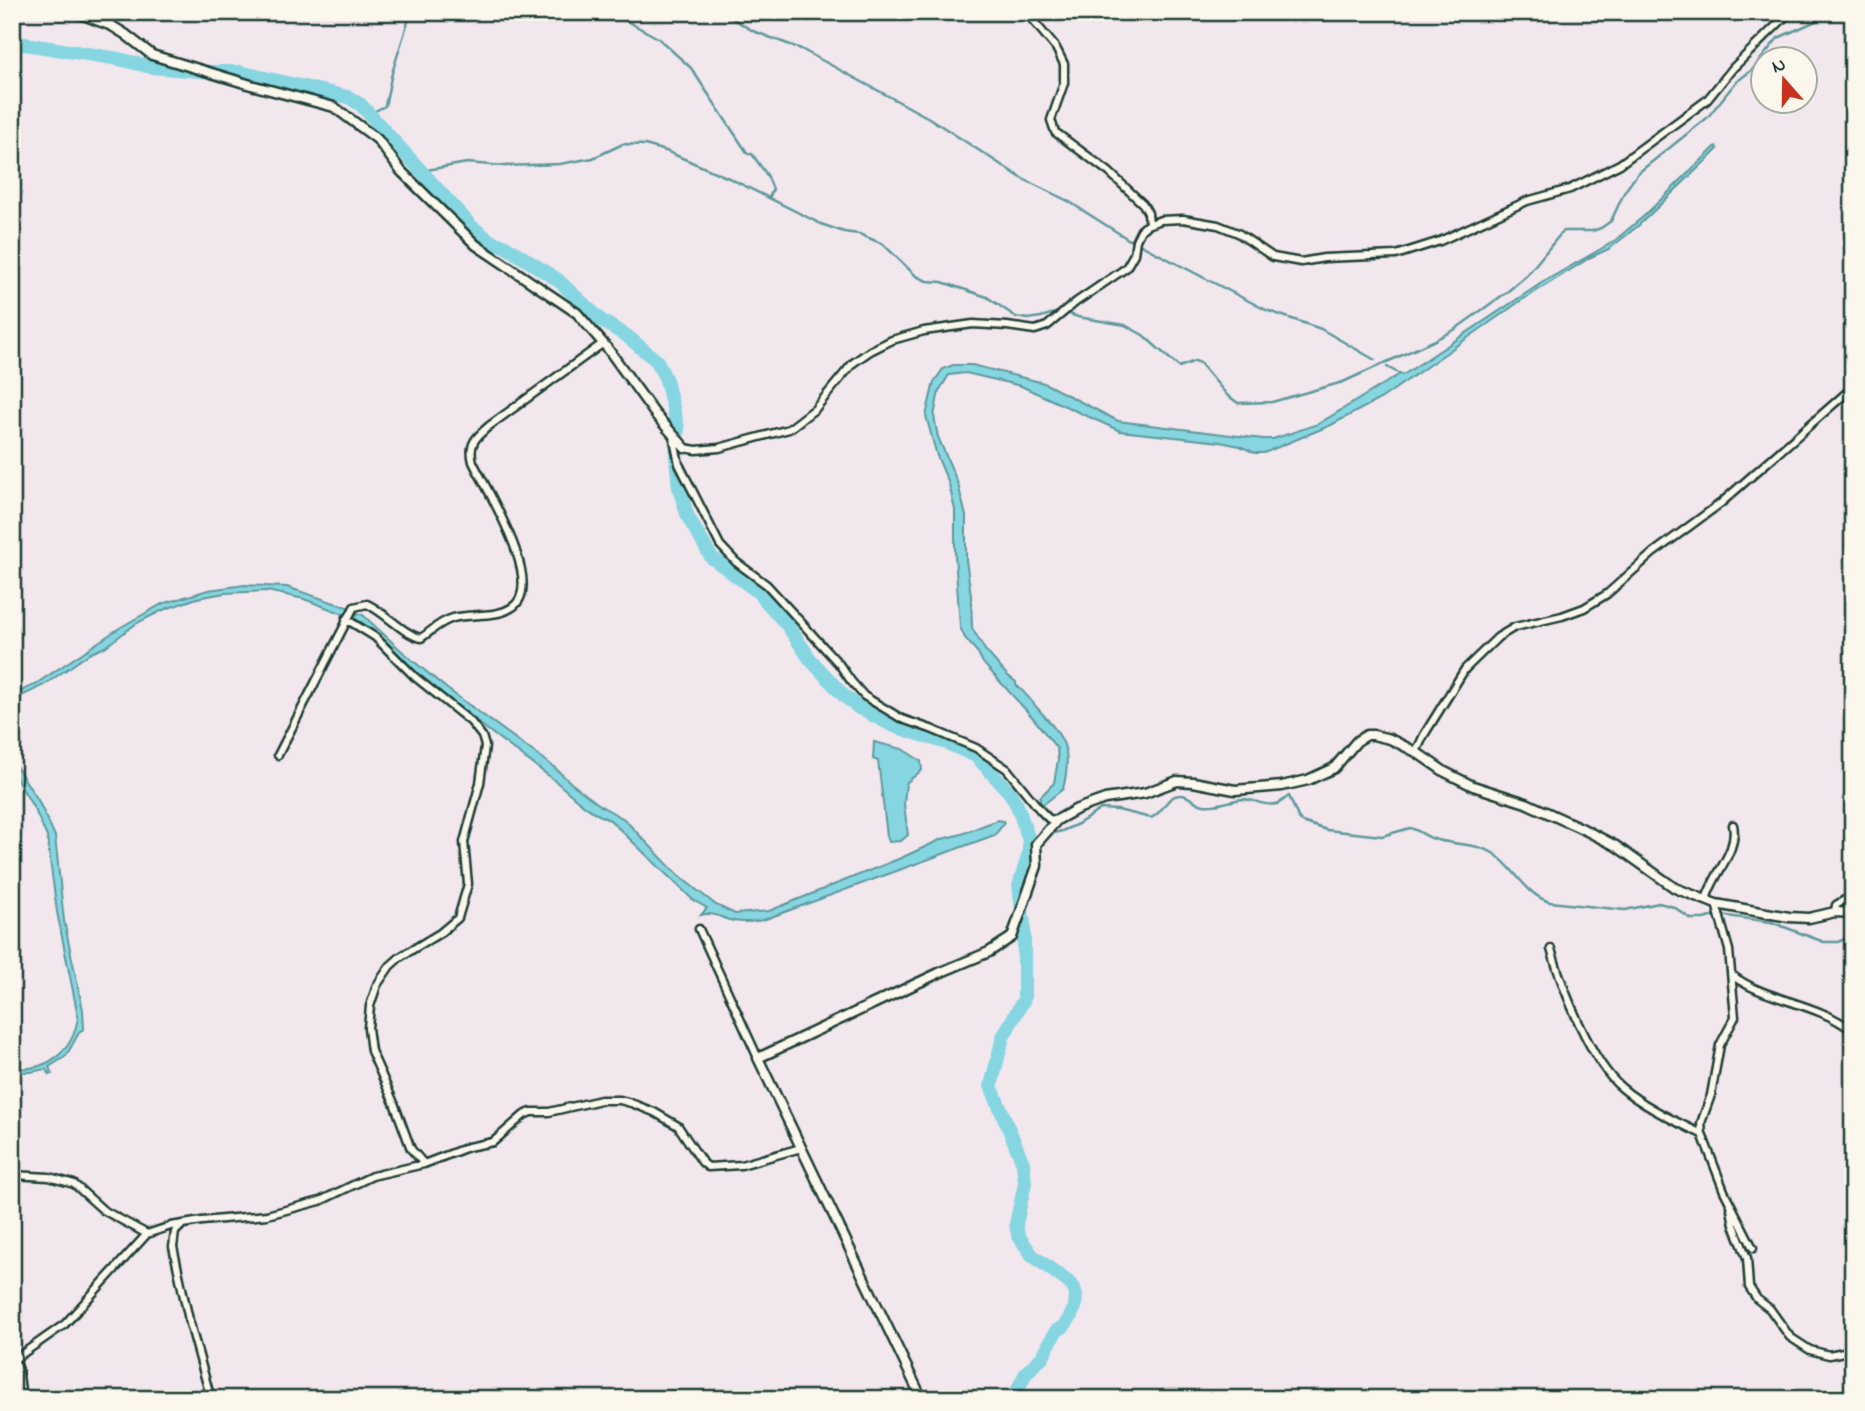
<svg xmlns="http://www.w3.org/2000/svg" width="1865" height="1411" viewBox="0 0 1865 1411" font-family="'Indie Flower',sans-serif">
<rect width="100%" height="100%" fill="#f3e7ee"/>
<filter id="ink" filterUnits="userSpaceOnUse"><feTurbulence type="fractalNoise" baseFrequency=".0143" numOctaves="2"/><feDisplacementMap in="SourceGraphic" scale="14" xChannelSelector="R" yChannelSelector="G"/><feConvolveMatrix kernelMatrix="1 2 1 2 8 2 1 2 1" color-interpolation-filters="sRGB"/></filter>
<g filter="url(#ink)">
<path fill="#86d6e1" stroke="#5d999c" stroke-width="2" d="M 1716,146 L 1718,149 L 1638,226 L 1609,249 L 1591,257 L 1519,302 L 1382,398 L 1331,425 L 1264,453 L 1255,453 L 1240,446 L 1220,442 L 1120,431 L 1021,386 L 966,373 L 949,375 L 939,391 L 934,416 L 938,437 L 958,484 L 966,516 L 966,560 L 971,595 L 972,628 L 985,650 L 1007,675 L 1016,682 L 1016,685 C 1025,692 1031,701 1039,710 C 1064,738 1073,750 1063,789 L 1044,804 L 1040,803 L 1040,797 L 1054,783 L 1058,760 L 1057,749 L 1034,719 L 983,663 L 978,653 L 965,638 L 960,627 L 955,555 L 955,510 L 949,484 L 937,456 L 926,416 L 934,382 L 943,369 L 953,365 L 972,365 L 1044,383 L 1118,421 L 1263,439 L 1273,439 L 1318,424 L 1400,374 L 1403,375 L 1543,282 L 1613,242 L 1644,216 Z
M 245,585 L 287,587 L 350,608 L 346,615 L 304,599 L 267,591 L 225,593 L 197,598 L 163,610 L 137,623 L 105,647 L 89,654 L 44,685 L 12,701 L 12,695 L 34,685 L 121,627 L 162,604 L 208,590 Z
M 358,613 L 363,615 L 405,654 L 446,688 L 554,767 L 571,783 L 601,806 L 624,819 L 679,876 L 716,905 L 735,914 L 769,911 L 901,858 L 942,839 L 962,834 L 997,820 L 1003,821 L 1004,823 L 995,835 L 989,837 L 763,920 C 753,922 744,923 734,921 C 721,919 714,911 701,915 L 707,908 L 693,900 L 610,820 C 589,813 571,794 554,780 C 507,744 459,710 414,671 C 395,654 378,630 354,618 Z
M 874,742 L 902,749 L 921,761 L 922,770 L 906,783 L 904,804 L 908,835 L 901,841 L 889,842 L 887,836 L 878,761 L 873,759 Z
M 12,760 L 38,800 L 55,836 L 64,921 L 83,1010 L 84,1029 L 80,1031 L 66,1056 L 49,1067 L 52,1074 L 50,1075 L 45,1069 L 31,1072 L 12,1072 L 12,1068 C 48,1072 74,1051 78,1016 L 57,912 L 47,837 L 36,812 L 12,771 Z"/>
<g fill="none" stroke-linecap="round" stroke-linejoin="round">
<path stroke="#5d999c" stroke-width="2.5" d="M 610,12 L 658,38 L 691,68 L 748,154 L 752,154 L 767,175 L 773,189 L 770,196
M 722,12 L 753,31 L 801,49 L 929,118 L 1023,179 L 1068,201 L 1131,241
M 369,114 L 385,106 L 392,73 L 411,12
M 421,171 L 467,163 L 504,166 L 560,164 L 593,158 L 623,144 L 645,145 L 666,151 L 731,179 L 821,224 L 844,232 L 859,234 L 883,244 L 916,276 L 927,281 L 942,282 L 987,297 L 1016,317 L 1028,319 L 1041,317 L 1062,311 L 1078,317 L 1125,325 L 1143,335 L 1179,367 L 1195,361 L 1200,363 L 1227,395 L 1238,403 L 1272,402 L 1343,382 L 1433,341 L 1454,330 L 1507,292 L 1527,275 L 1563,231 L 1592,231 L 1601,228 L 1611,221 L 1625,191 L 1638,173 L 1707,118 L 1736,82 L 1752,70 L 1778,38 L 1816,21 L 1825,12
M 1139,244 L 1266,310 L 1321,329 L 1375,360
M 1387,367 L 1400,374
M 1023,828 L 1033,837 L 1040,836
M 1047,835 L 1062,831 L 1078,824 L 1101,809 L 1118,810 L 1151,818 C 1164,813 1165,796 1180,795 C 1189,794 1195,804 1204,805 C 1217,807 1230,800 1243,799 C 1254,799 1265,807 1276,804 C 1281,803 1284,799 1289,796 L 1298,817 L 1302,822 L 1327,830 L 1382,836 L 1410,828 C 1419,830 1426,837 1434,839 C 1453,845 1476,843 1493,853 C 1514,866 1525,895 1550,902 L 1625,910 L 1659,903 L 1674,907 L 1691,919 L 1703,919 L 1720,915 L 1771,922 L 1824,942 L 1838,942 L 1853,935"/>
<path stroke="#86d6e1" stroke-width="14" d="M 12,42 L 119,59 L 151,67 L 211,72 L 239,72 L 348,97 L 361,105 L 471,226 L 492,242 L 505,246 L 558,280 L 602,321 L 627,336 L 657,361 L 666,380 L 678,428 L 676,458 L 679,488 L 688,517 L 711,557 L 757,591 L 788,626 L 810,659 L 843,695 L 859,708 L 894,726 L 947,743 L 976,756 L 1010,793 L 1017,805 L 1029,840 L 1029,853 L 1019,886 L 1024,925 L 1024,999 L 1003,1037 L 991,1086 L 1023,1163 L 1025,1183 L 1016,1224 L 1018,1235 L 1032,1255 L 1068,1282 L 1074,1288 L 1076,1296 L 1075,1307 L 1069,1319 L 1063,1327 L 1056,1331 L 1043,1356 L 1026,1373 L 1018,1389 L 1016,1399"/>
<defs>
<path id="minor" d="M 1026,12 L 1056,48 L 1064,64 L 1064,83 L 1051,120 L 1055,132 L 1109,172 L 1143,204 L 1148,213 L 1149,224
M 673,435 L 679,464 L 720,545 L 736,562 L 767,585 L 839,664 L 851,681 L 864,696 L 902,719 L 931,729 L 976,748 L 1007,769 L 1041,811 L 1049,819 L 1057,820
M 685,448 L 696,450 L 719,448 L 789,429 L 815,409 L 853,363 L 870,351 L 892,340 L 924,331 L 973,324 L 1007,326 L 1035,330 L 1047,326 L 1076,302 L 1126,268 L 1134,254 L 1136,240 L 1141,230 L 1147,225 L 1161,220 L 1183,219 L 1218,225 L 1238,233 L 1273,257 L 1301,262 L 1324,258 L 1396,255 L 1440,241 L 1527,201 L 1570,189 L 1620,164 L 1707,100 L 1733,68 L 1790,12
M 346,619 L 375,637 L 415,677 L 471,722 L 482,736 L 485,746 L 480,783 L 464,842 L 468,884 L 458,918 L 440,933 L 400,957 L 390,966 L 377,985 L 370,1006 L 368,1028 L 371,1051 L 394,1103 L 411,1149 L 424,1164
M 1416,752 L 1424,735 L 1465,669 L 1498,637 L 1515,627 L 1562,616 L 1584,608 L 1607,594 L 1653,553 L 1721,503 L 1853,387
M 278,755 L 354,607 L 367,604 C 386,613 403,634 421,638 C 432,631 439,622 453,618 C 471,613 495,618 511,608 C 548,587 486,489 473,462 C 468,444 476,437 489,426 L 602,344
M 1706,900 C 1712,875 1739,851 1733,825
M 1716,904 L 1729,950 L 1735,1017 L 1720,1045 L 1711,1095 L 1701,1123 L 1702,1134 L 1724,1191 L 1753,1248
M 1835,912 L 1836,905 L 1853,895
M 699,929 L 758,1058
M 1551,949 C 1562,987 1591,1063 1622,1088 C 1642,1105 1678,1123 1702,1134
M 1733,976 C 1769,1002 1816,1002 1853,1031
M 12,1175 L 49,1177 L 74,1184 L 103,1210 L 147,1234
M 1731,1209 L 1734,1225 L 1747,1258 L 1749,1287 L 1757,1299 L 1770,1309 L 1790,1337 L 1810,1350 L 1829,1355 L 1853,1350
M 181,1226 L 175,1232 L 173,1247 L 189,1320 L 211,1399
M 12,1361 L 65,1324 L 147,1234 L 171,1226 L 202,1221 L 267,1215 L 320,1201 L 372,1176 L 424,1164 L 468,1147 L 493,1142 L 524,1115 L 531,1112 L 549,1112 L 601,1100 L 620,1100 L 631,1103 L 654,1112 L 678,1126 L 702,1162 L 708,1167 L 741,1165 L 801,1148
M 14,1361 L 18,1367 L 22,1399"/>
<path id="tertiary" d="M 75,12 L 112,26 L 125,34 L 152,55 L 251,85 L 334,107 L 377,139 L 401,171 L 476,245 L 577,313 L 608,349 L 655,414 L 685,448
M 922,1399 L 758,1058 L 939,973 L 989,952 L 1012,937 L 1037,866 L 1036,844 L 1057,820 L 1077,809 L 1105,799 L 1145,793 L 1177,781 L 1193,782 L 1235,790 L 1282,786 L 1308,780 L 1334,768 L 1357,741 L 1367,735 L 1373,735 L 1390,739 L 1416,752 L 1445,772 L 1473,786 L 1526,803 L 1583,829 L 1616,846 L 1675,888 L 1716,904 L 1789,917 L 1809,918 L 1835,912 L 1853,913"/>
</defs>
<use href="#minor" stroke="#1f3d34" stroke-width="11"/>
<use href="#tertiary" stroke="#1f3d34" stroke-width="13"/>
<use href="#minor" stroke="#fbf7ec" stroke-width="6"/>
<use href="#tertiary" stroke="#fbf7ec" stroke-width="8"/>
</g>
</g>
<rect width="1865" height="1411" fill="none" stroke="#fbf7ec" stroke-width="42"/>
<rect x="21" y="21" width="1823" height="1369" fill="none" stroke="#1f3d34" stroke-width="2.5" filter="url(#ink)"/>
<g transform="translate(1784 80) rotate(340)"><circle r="33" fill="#fbf7ec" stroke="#a3ada2" stroke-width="2"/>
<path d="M0-5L12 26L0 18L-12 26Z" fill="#c8321e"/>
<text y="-10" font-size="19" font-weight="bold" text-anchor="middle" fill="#1f3d34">N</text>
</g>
</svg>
